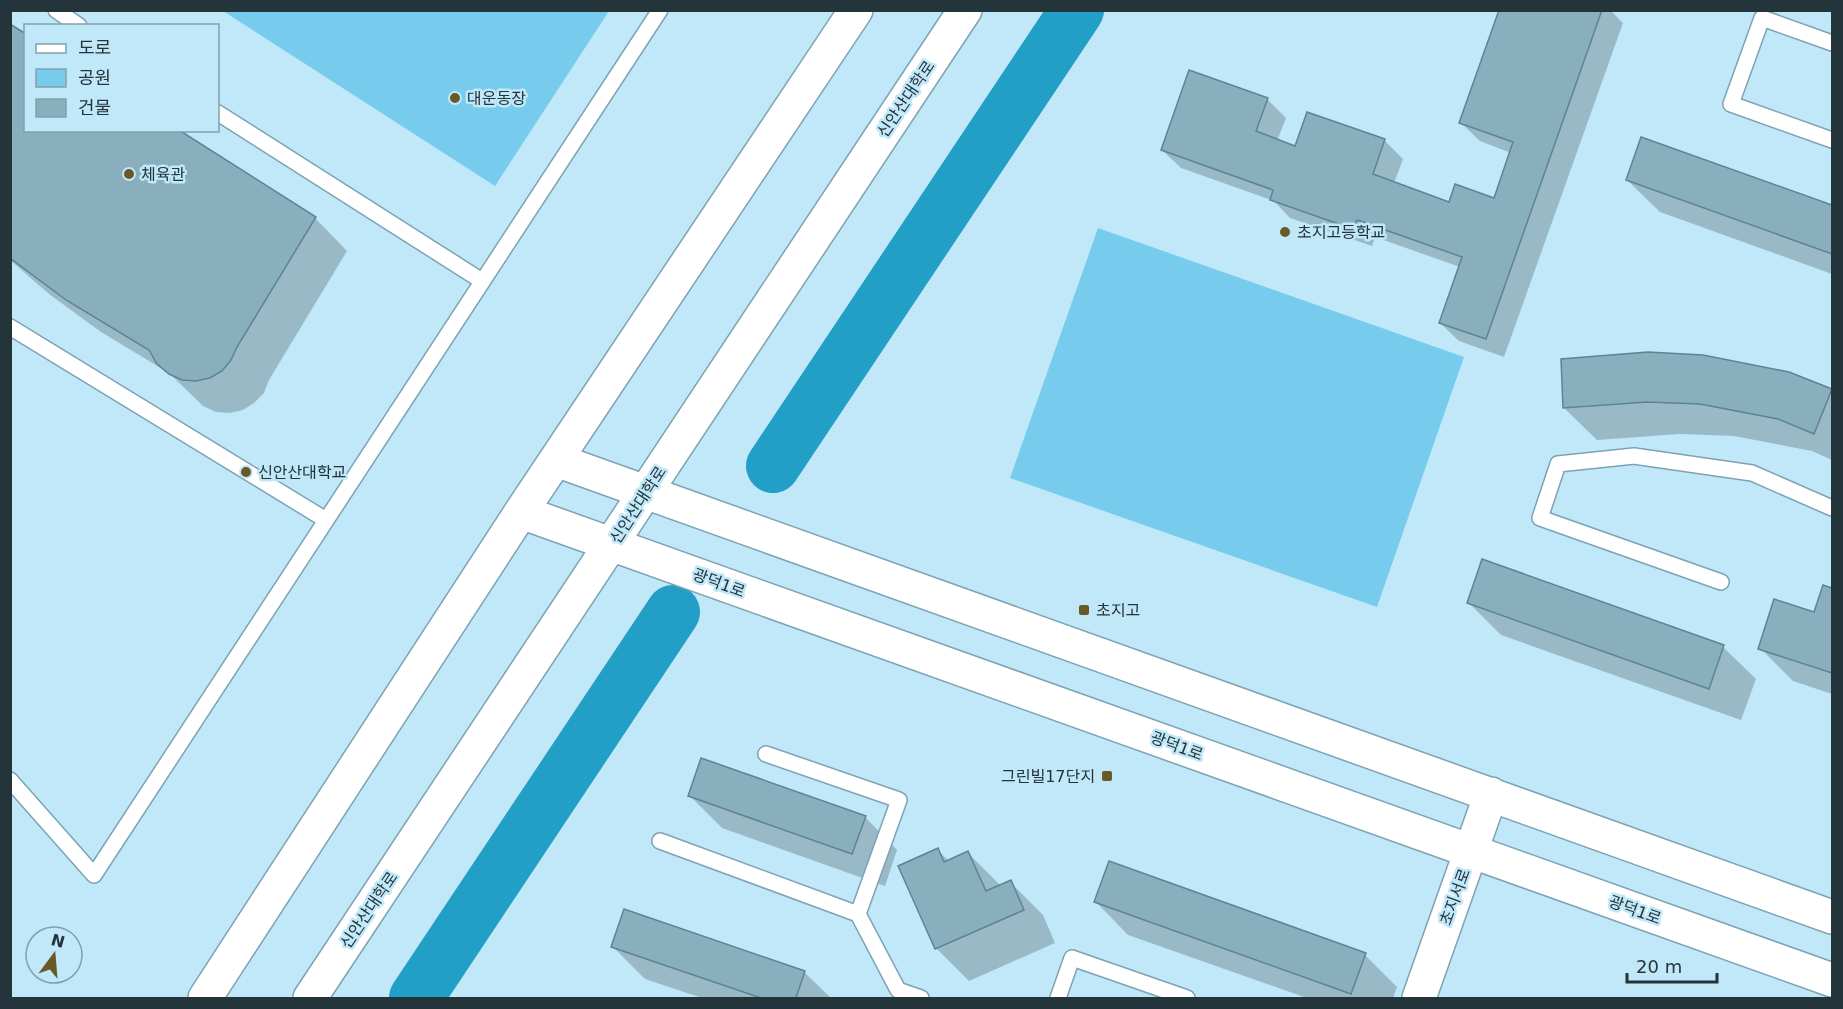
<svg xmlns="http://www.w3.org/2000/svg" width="1843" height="1009" viewBox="0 0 1843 1009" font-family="'DejaVu Sans','Noto Sans KR',sans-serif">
<rect width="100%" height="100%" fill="#c0e8f9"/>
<path fill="#7ce" d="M 223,11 L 609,11 L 495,186 Z
M 1098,228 L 1464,357 L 1377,607 L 1010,478 Z"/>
<path fill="#0003" d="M 1501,10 L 1610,10 L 1623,23 L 1504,357 L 1459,341 L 1440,323 L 1460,267 L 1375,237 L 1372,246 L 1290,218 L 1274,201 L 1181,168 L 1162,150 L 1267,99 L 1286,118 L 1277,141 L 1296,148 L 1384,140 L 1403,159 L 1394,183 L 1449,204 L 1495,200 L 1511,153 L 1480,141 L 1461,123 Z
M 10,26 L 26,130 L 315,218 L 347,251 L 269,380 L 264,393 L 254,403 L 243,410 L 230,413 L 216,412 L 203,406 L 169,373 L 101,332 L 49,294 L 10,260 Z
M 1642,139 L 1832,207 L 1832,274 L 1660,212 L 1627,180 Z
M 1563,360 L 1831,390 L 1832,392 L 1832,460 L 1812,451 L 1734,436 L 1680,434 L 1597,440 L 1564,408 Z
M 1824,587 L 1832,590 L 1832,694 L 1793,681 L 1760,648 L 1815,614 Z
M 1468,602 L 1723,647 L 1756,679 L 1741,720 L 1501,635 Z
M 690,796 L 865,817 L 897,850 L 885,886 L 722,828 Z
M 937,850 L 949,861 L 968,853 L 1001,886 L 1010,882 L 1043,915 L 1055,943 L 969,981 L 936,948 Z
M 1096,902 L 1365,955 L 1397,987 L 1393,998 L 1307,998 L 1128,935 Z
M 612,946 L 804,972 L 831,998 L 702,998 L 645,979 Z"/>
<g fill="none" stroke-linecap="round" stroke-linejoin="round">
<path stroke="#229fc7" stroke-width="54" d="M 773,466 L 1077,10
M 416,998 L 673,612"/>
</g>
<path fill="#89afbf" stroke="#5e8393" stroke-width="1.5" d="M 1499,10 L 1602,10 L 1486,339 L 1439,323 L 1462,257 L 1357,220 L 1353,229 L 1270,200 L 1273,190 L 1161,150 L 1189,70 L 1268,98 L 1256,131 L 1295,146 L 1307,112 L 1385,139 L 1373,174 L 1449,202 L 1455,184 L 1494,198 L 1513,142 L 1459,123 Z
M 10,24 L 26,34 L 26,130 L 179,130 L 316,217 L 237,347 L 231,360 L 222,371 L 210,378 L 196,381 L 182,380 L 169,374 L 157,364 L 149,350 L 66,300 L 10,258 Z
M 1641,137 L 1832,205 L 1832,254 L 1626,180 Z
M 1648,352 L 1703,355 L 1789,372 L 1832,389 L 1814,434 L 1778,419 L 1700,404 L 1647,402 L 1563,408 L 1561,359 Z
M 1482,559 L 1724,645 L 1709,689 L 1467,603 Z
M 1823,585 L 1832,588 L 1832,673 L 1758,649 L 1774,599 L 1814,612 Z
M 701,758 L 866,816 L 852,854 L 688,796 Z
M 938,848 L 944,862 L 968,851 L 986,891 L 1011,880 L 1024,910 L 935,949 L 898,866 Z
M 1109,861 L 1366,953 L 1351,994 L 1094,902 Z
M 624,909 L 805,971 L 796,998 L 761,998 L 611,947 Z"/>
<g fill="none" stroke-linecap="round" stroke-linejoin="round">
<defs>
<path id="lane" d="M 56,10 L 79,26
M 1832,43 L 1762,18 L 1731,104 L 1832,140
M 218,113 L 482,281
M 10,327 L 326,520
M 1721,582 L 1540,518 L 1558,464 L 1634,456 L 1752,473 L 1832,508
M 766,754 L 899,800 L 858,914
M 10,780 L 94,875 L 660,10
M 660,841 L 858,914 L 898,990 L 921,998
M 1058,998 L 1072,958 L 1187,998"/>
<path id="secondary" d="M 556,460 L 1832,917
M 521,512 L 1832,980
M 205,998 L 521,512 L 856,10
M 310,998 L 965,10
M 1419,998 L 1491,794"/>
</defs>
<use href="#lane" stroke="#7da3b3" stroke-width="18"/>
<use href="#secondary" stroke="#7da3b3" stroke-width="36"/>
<use href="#lane" stroke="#fff" stroke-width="15"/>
<use href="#secondary" stroke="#fff" stroke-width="33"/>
</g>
<g fill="#695926" stroke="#c0e8f9" stroke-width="2">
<circle cx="455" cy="98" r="6"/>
<circle cx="129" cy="174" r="6"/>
<circle cx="1285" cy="232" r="6"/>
<circle cx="246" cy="472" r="6"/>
<rect x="1078" y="604" width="12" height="12" rx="3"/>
<rect x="1101" y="770" width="12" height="12" rx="3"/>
</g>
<g text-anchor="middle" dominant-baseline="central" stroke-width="5" stroke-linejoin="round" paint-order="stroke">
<g font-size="16" fill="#24343b" stroke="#c0e8f9" text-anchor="start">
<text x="467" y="98">대운동장</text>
<text x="141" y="174">체육관</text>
<text x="1297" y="232">초지고등학교</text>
<text x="258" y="472">신안산대학교</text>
<text x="1096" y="610">초지고</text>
<text x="1095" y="776" text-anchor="end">그린빌17단지</text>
</g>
<g font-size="16" fill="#24343b" stroke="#c0e8f9">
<text transform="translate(906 99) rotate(-56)">신안산대학로</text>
<text transform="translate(638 505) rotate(-57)">신안산대학로</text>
<text transform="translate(719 583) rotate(20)">광덕1로</text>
<text transform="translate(1177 746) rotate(20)">광덕1로</text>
<text transform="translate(1455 897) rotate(-70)">초지서로</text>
<text transform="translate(369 910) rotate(-56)">신안산대학로</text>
<text transform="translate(1635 910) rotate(20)">광덕1로</text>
</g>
</g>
<rect width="1843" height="1009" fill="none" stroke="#24343b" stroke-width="24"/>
<rect x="24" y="24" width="195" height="108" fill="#c0e8f9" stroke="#82a0ad" stroke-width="1.5"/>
<rect x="36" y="44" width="30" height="9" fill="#ffffff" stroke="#82a0ad" stroke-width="1.5"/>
<text x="78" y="54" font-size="18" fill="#24343b">도로</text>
<rect x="36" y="69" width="30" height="18" fill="#77ccee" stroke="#82a0ad" stroke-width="1.5"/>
<text x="78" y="84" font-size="18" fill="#24343b">공원</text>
<rect x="36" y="99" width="30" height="18" fill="#89afbf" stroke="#82a0ad" stroke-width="1.5"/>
<text x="78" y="114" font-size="18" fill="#24343b">건물</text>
<g transform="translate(54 955) rotate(16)"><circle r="28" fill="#c0e8f9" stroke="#82a0ad" stroke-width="1.5"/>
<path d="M0-4.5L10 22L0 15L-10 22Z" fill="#695926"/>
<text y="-9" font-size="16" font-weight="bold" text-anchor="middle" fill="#24343b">N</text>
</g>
<path d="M1627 973v9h90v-9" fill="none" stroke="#24343b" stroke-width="3"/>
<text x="1636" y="973" font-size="18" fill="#24343b" stroke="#c0e8f9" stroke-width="4.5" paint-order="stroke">20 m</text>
</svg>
